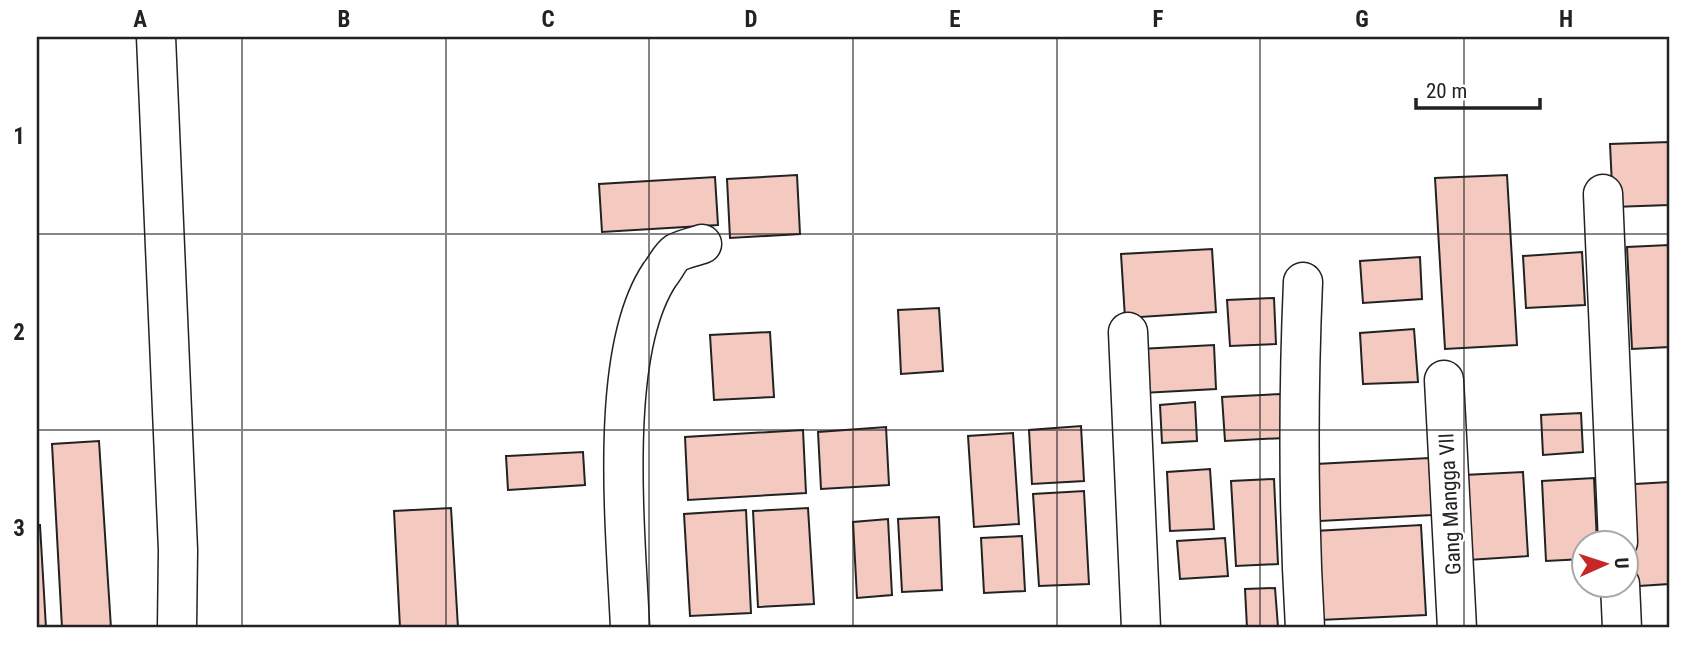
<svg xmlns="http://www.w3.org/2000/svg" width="1706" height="665" viewBox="0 0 1706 665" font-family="'Roboto Condensed',sans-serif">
<rect width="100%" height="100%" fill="#fff"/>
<path fill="#f3c9c0" stroke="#222" stroke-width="2" d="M 1669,142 L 1669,205 L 1613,207 L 1610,144 Z
M 797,175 L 800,234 L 730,238 L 727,179 Z
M 1507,175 L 1517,345 L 1445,349 L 1435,178 Z
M 715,177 L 718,225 L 602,232 L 599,184 Z
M 1669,245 L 1669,347 L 1632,349 L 1627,247 Z
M 1212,249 L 1216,312 L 1125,318 L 1121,254 Z
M 1582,252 L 1585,305 L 1526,308 L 1523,256 Z
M 1420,257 L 1422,299 L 1363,303 L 1360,261 Z
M 1274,298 L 1276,344 L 1230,346 L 1227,300 Z
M 939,308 L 943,371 L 901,374 L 898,310 Z
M 1414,329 L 1418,382 L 1363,384 L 1360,333 Z
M 770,332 L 774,397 L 714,400 L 710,335 Z
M 1214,345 L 1216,389 L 1142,393 L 1140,349 Z
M 1281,394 L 1284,438 L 1225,441 L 1222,397 Z
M 1195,402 L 1197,441 L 1162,443 L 1160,405 Z
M 1581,413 L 1583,452 L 1543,455 L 1541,415 Z
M 1081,426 L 1084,481 L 1032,484 L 1029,430 Z
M 886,427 L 889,485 L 821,489 L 818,432 Z
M 803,430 L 806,493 L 688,500 L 685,437 Z
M 1013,433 L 1019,524 L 974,527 L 968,436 Z
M 99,441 L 111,628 L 62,628 L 52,444 Z
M 583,452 L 585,485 L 508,490 L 506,456 Z
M 1429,458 L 1432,515 L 1320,521 L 1316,464 Z
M 1210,469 L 1214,529 L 1170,531 L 1167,472 Z
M 1523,472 L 1528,556 L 1468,560 L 1464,475 Z
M 1594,478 L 1597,542 L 1584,542 L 1584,559 L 1546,561 L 1542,481 Z
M 1274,479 L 1278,564 L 1236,566 L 1231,481 Z
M 1669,482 L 1669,584 L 1624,587 L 1626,542 L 1618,485 Z
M 1084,491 L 1089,584 L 1039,586 L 1033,494 Z
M 451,508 L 458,628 L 400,628 L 394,511 Z
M 808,508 L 814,604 L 758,607 L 753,511 Z
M 746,510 L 751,613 L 690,616 L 684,514 Z
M 939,517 L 942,590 L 902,592 L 898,519 Z
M 888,519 L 892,595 L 857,598 L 853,522 Z
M 37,525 L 40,525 L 46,628 L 37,628 Z
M 1421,525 L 1426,615 L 1320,620 L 1315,531 Z
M 1022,536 L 1025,591 L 984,593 L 981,538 Z
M 1225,538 L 1228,576 L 1180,579 L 1177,541 Z
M 1275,588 L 1278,627 L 1247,628 L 1245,589 Z"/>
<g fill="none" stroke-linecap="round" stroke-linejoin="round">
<defs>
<path id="minor" d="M 156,37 L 178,550 L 177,628
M 1603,194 L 1618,542
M 1303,282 C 1298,398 1298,512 1305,628
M 1128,332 L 1141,628
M 1444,380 L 1457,628
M 1620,584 L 1622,628
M 630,628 C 626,533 607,353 660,274 C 665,268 670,257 676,253 C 683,249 694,247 702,244"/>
</defs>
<use href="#minor" stroke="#222" stroke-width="41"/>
<use href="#minor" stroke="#fff" stroke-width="38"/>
</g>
<path fill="none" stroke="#222" stroke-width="2" stroke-opacity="0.55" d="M 242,37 L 242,628M 446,37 L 446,628M 649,37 L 649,628M 853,37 L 853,628M 1057,37 L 1057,628M 1260,37 L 1260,628M 1464,37 L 1464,628M 37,234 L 1669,234M 37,430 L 1669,430"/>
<g text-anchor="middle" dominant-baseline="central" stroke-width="5" stroke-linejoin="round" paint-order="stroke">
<g font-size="21" fill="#222" stroke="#fff">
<text transform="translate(1450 504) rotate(-93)">Gang Mangga VII</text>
</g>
</g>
<rect width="1706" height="665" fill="none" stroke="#ffffff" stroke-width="77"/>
<g transform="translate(1605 564) rotate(87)"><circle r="33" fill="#ffffff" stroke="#a7a7a7" stroke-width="2"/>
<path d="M0-5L12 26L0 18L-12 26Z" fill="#c62828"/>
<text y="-10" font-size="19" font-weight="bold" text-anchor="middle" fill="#222222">U</text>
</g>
<path d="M1416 98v10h124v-10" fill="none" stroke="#222222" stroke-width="3.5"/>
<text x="1426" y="98" font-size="21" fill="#222222" stroke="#ffffff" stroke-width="5" paint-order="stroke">20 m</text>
<rect x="38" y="38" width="1630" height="588" fill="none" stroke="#222" stroke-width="2.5"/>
<g font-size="23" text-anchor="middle" font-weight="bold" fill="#222">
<text x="140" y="27">A</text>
<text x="344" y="27">B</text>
<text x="548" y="27">C</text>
<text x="751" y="27">D</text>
<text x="955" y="27">E</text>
<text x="1158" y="27">F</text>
<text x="1362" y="27">G</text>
<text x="1566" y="27">H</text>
<text x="19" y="144">1</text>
<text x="19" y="340">2</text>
<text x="19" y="536">3</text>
</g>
</svg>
